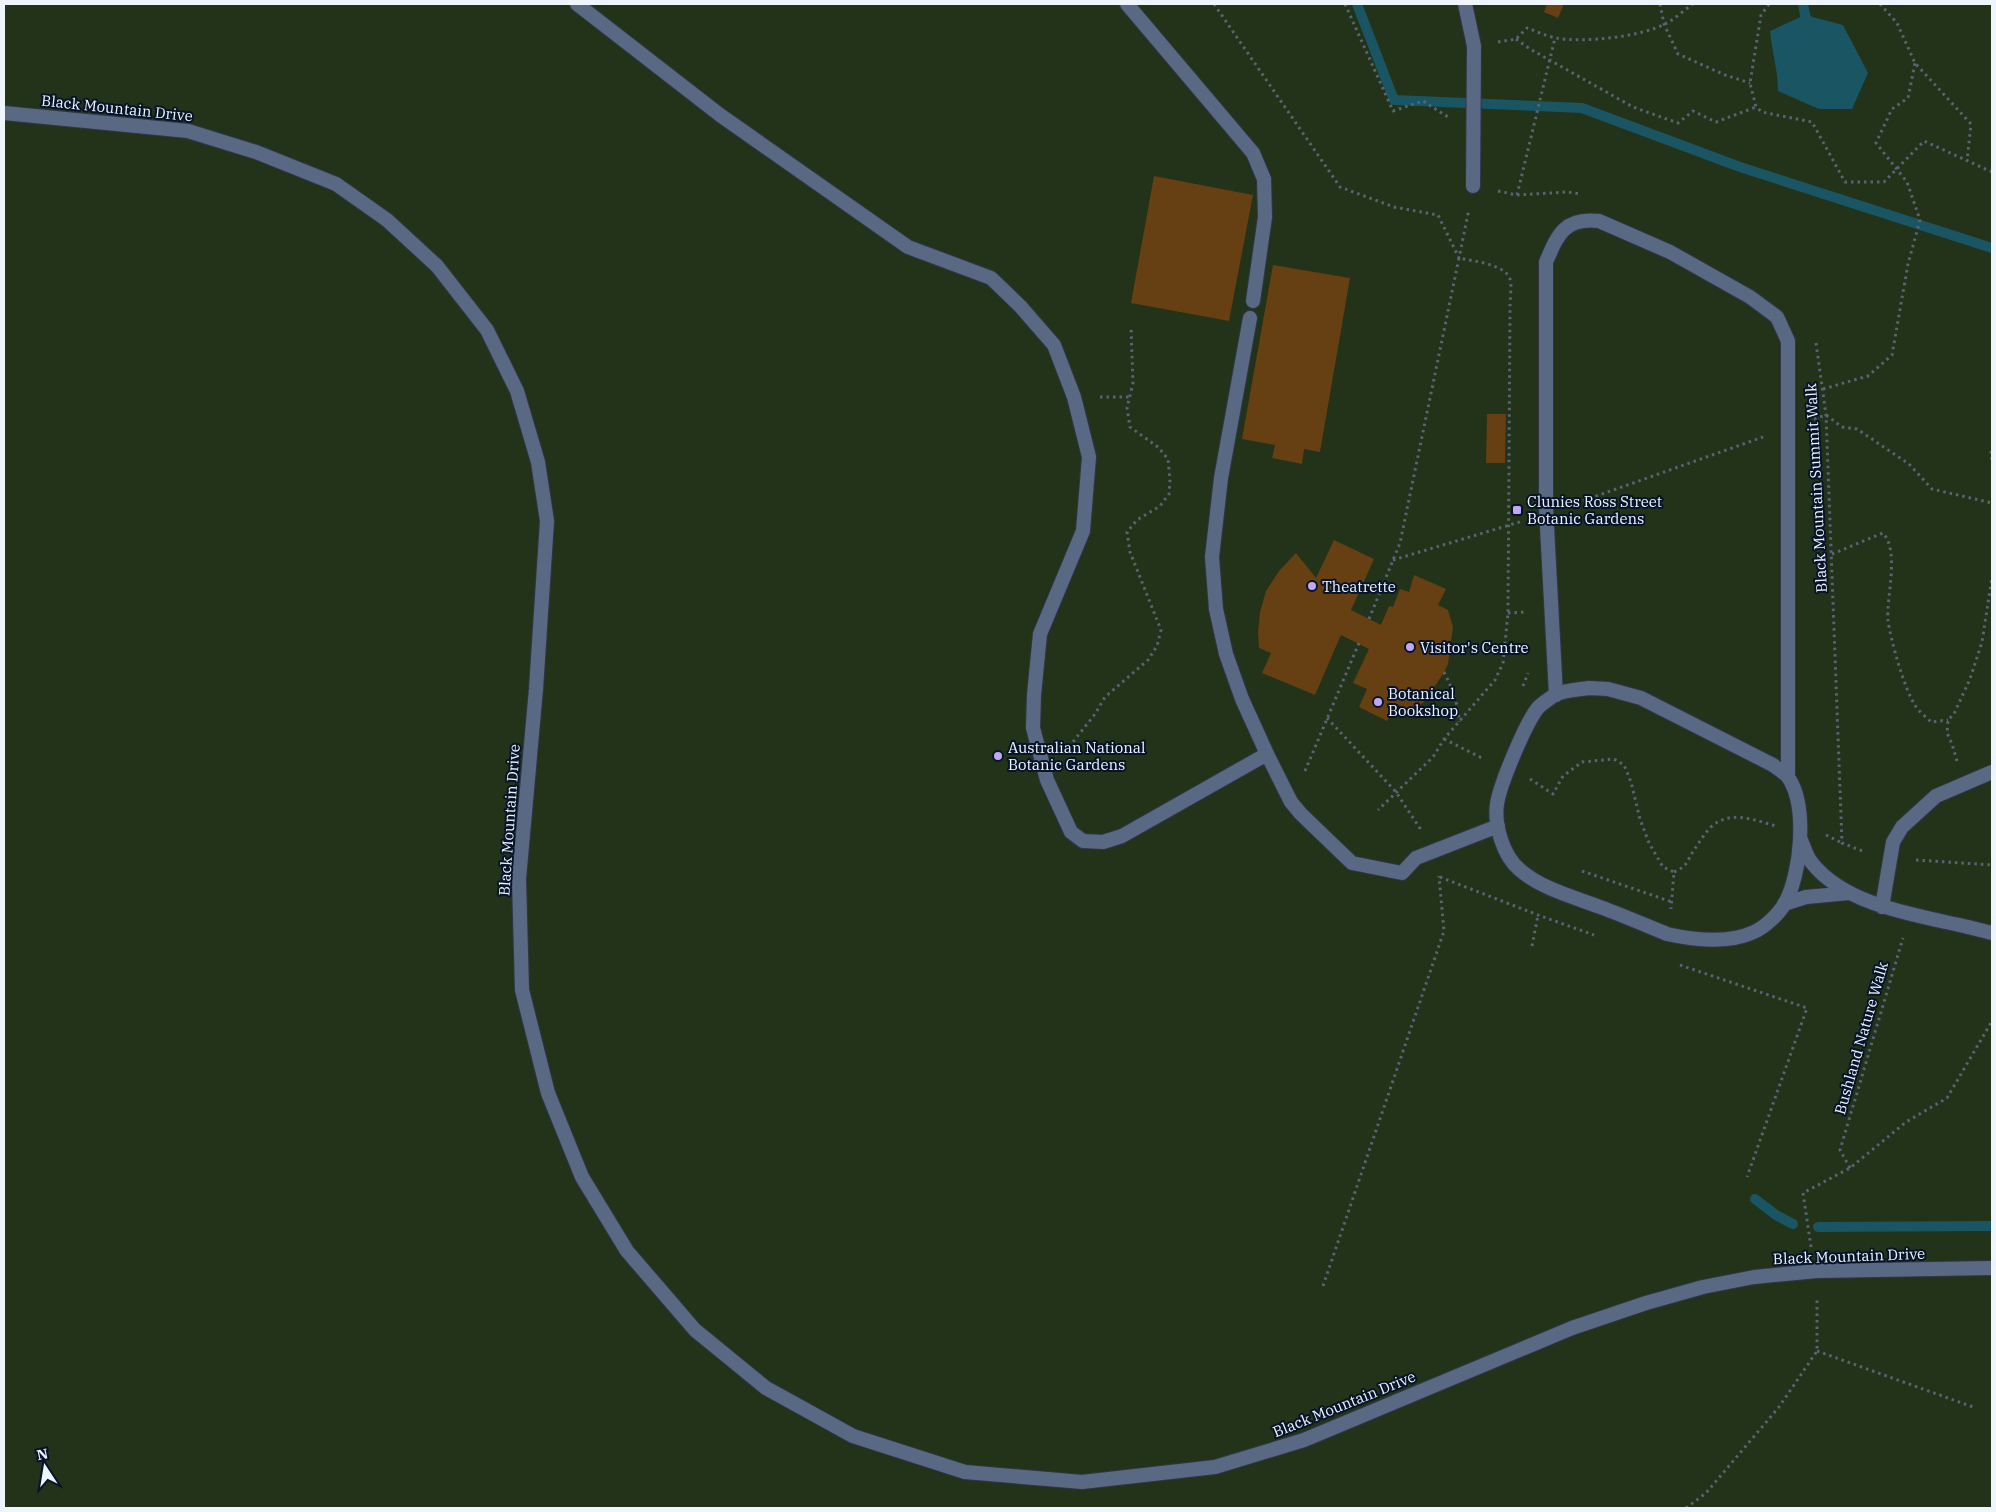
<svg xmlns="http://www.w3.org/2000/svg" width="1996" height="1512" viewBox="0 0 1996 1512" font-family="'IBM Plex Serif',serif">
<rect width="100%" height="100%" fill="#101c33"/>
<path fill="#223319" d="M 4,4 L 1992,4 L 1992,1508 L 4,1508 Z"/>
<path fill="#1a5563" d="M 1805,15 L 1843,25 L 1868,73 L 1852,109 L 1819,109 L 1778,91 C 1778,71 1772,52 1770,31 Z"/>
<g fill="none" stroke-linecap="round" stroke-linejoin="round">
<path stroke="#1a5563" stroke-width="10" d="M 1357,4 L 1394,100 L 1582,108 L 1740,167 L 1992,248
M 1803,4 L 1805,15 L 1810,26
M 1755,1199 L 1776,1215 L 1793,1224
M 1818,1227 L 1992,1226"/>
</g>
<path fill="#663f12" d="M 1547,4 L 1564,4 L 1558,18 L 1544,12 Z
M 1154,176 L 1253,195 L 1229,321 L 1131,303 Z
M 1273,265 L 1350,278 L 1320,452 L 1304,449 L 1302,464 L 1272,458 L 1275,445 L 1242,439 Z
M 1487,414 L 1506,414 L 1505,463 L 1486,463 Z
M 1334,540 L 1374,559 L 1351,610 L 1381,625 L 1389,606 L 1393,607 L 1400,589 L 1409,592 L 1414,575 L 1446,589 L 1438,605 L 1448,610 L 1453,627 L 1448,664 L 1443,674 L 1424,702 L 1411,711 L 1397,704 L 1387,721 L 1359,707 L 1367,689 L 1353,683 L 1369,649 L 1341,635 L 1315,695 L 1262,673 L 1271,653 L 1259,648 L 1258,633 L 1260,612 L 1266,591 L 1279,571 L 1296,553 L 1316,578 Z"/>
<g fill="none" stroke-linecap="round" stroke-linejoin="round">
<defs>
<path id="service" d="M 577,4 L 720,115 L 908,247 L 991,278 L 1021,307 L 1054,345 L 1074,397 L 1089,457 L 1083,531 L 1040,634 L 1034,695 L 1033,728 L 1047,780 L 1071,832 L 1083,841 L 1103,842 L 1122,836 L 1267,754
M 1127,4 L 1253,153 L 1264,179 L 1265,217 L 1253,301
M 1465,4 L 1474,46 L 1473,186
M 1250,318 L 1221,478 L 1212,557 L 1216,609 L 1226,654 L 1242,699 L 1267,754 L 1291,802 L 1301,814 L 1352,863 L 1402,873 L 1416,858 L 1498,826
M 1589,688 L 1608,689 L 1641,698 L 1773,765 C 1778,769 1785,773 1788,777 C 1808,806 1801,874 1785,903 C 1779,914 1765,927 1754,932 C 1728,944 1694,940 1667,934 C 1645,925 1622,915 1600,907 C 1574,897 1542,889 1520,870 C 1503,856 1494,825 1497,804 C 1500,784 1525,725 1537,709 C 1540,705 1545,702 1549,699 C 1560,690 1576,690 1589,688 Z
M 1556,695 L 1546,508 L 1546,262 C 1558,234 1565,217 1599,221 L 1670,252 L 1750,297 L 1777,317 L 1788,341 L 1788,776
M 1800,838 C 1804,846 1806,856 1812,863 C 1846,906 1917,915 1968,927
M 1784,904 L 1806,897 L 1849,893
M 1882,907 L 1893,842 L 1902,827 L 1936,796 L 1992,772"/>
<path id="minor" d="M 4,113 L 188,131 L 256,152 L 336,184 L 387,220 L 437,266 L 487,330 L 517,391 L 538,462 L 547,521 L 536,689 L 519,879 L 522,990 L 548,1093 L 582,1177 L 627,1251 L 695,1330 L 766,1388 L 853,1436 L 965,1472 L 1082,1482 L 1215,1467 L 1304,1440 L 1572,1328 L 1646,1303 L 1703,1287 L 1754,1277 L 1817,1271 L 1992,1268
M 1968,927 L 1992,933"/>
</defs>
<use href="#service" stroke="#313648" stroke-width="16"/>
<use href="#minor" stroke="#313648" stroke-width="16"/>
<path stroke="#596376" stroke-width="3" stroke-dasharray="2.5 4" stroke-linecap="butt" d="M 1214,4 L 1340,187 L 1394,207 L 1438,215 L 1459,258 L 1469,209
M 1345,4 L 1393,111 L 1423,101 L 1448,117
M 1660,4 L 1664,24 L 1678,54 L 1725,75 L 1750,83
M 1769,4 L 1761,15 L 1750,83 L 1756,107 L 1762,112 L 1812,122 L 1845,182 L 1884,182 L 1924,141 L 1992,172
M 1880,4 L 1897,23 L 1915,63 L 1971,124 L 1967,161
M 1516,39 L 1530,49 L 1633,107 L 1678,123 L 1693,111 L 1716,122 L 1756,107
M 1498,42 L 1516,39 L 1527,28 C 1536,31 1546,36 1556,38 C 1583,43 1640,37 1665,24 C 1675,19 1684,10 1693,4
M 1498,191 L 1517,195 L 1567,192 L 1581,194
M 1816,343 L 1826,415 L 1842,843 L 1865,852
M 1823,389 L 1868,376 L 1892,355 L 1908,264 L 1920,220 L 1907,182 L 1876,143 L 1892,109 L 1908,98 L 1915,63
M 1100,397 L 1130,397
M 1814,419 L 1826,415 L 1842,427 L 1857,429 L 1909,464 L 1932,489 L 1992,503
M 1991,451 L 1992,462
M 1571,505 L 1763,437
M 1832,554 L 1883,533 C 1900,552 1886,597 1888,620 C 1890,638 1905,691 1915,705 C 1918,711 1926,717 1931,722 L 1948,720
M 1393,560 L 1523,521
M 1508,613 L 1527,612
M 1369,619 L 1400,543 L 1459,258 C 1472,261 1505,264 1510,279 C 1512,285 1510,300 1510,307 L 1508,613 L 1503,663 L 1495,680 L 1444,739 L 1433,757 L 1378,810
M 1444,672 C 1452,688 1458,703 1459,722
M 1523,686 L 1528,673
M 1327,718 L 1396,792 L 1421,830
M 1444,739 L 1484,759
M 1065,752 L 1095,714 L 1105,697 L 1148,660 L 1157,646 L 1161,630 L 1130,552 L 1127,532 L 1137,520 L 1160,506 L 1169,494 L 1170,481 L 1168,459 L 1158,447 L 1130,427 L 1127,408 L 1133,383 L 1131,326
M 1957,761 L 1952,744 L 1947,733 L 1948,720 L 1954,714 L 1970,679 L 1982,642 L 1992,577
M 1305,771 L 1359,643
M 1530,779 L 1553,794 L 1563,776 L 1582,762 L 1614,759 L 1624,765 L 1631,782 L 1640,819 L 1649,843 L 1663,867 L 1674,872 L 1671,909
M 1826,835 L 1842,843
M 1916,860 L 1992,865
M 1582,871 L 1672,902
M 1674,872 C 1689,865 1686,862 1694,850 C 1699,843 1704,834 1710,828 C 1729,809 1754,820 1776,826
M 1440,877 L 1538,915 L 1594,935
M 1532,946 L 1538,915
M 1680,965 L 1807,1008 L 1747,1177
M 1850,1168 L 1840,1150 L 1903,938
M 1811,1247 L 1803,1193 L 1850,1168 L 1906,1122 L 1947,1098 L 1992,1021
M 1323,1286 L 1444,931 L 1439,876
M 1817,1351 L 1973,1407
M 1686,1508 L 1706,1493 L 1779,1407 L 1817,1351 L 1817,1297"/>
<use href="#service" stroke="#596984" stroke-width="14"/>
<use href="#minor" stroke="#596984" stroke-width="14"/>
<path stroke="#596376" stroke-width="3" stroke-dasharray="2.5 4" stroke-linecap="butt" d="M 1517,195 L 1555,38"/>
</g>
<g fill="#c1a8f3" stroke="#071329" stroke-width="2">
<rect x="1512" y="505" width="10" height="10" rx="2.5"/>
<circle cx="1312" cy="586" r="5"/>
<circle cx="1410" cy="647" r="5"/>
<circle cx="1378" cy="702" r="5"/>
<circle cx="998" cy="756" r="5"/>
</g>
<g text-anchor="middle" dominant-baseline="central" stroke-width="4" stroke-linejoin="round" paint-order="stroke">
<g font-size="15" fill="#eff5ff" stroke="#071329">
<text transform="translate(117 108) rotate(6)">Black Mountain Drive</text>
<text transform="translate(1816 488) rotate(-93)">Black Mountain Summit Walk</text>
<text transform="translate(509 820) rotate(-86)">Black Mountain Drive</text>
<text transform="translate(1861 1038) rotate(-74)">Bushland Nature Walk</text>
<text transform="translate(1849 1256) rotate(-2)">Black Mountain Drive</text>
<text transform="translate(1344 1404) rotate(-22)">Black Mountain Drive</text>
</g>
<g font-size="15" fill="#eff5ff" stroke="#071329" text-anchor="start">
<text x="1527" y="501">Clunies Ross Street<tspan x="1527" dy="17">Botanic Gardens</tspan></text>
<text x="1322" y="586">Theatrette</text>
<text x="1420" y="647">Visitor's Centre</text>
<text x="1388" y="693">Botanical<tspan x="1388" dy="17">Bookshop</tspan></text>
<text x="1008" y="747">Australian National<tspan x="1008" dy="17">Botanic Gardens</tspan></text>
</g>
</g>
<rect width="1996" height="1512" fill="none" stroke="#eff5ff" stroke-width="10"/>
<g transform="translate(45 1467) rotate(348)" stroke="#071329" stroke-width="4" paint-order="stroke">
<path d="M0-4L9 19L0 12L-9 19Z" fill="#eff5ff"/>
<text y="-8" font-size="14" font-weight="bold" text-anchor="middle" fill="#eff5ff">N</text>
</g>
</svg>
